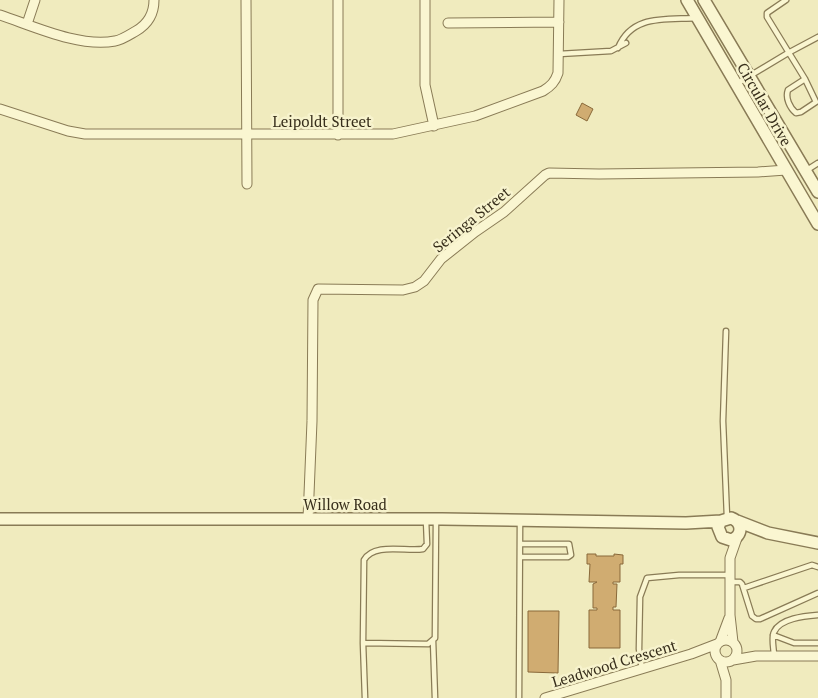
<svg xmlns="http://www.w3.org/2000/svg" width="818" height="698" viewBox="0 0 818 698" font-family="'PT Serif',serif">
<rect width="100%" height="100%" fill="#f0ebbe"/>
<path fill="#d0ac71" stroke="#89693a" d="M 582,103 L 593,109 L 587,121 L 576,115 Z
M 587,554 L 596,554 L 596,556 L 614,556 L 614,554 L 623,555 L 623,564 L 620,564 L 620,582 L 613,582 L 613,584 L 617,584 L 616,607 L 613,607 L 613,610 L 620,610 L 620,648 L 589,648 L 589,610 L 597,610 L 597,608 L 593,608 L 593,584 L 597,582 L 589,582 L 590,564 L 587,564 Z
M 528,611 L 559,611 L 558,673 L 528,672 Z"/>
<g fill="none" stroke-linecap="round" stroke-linejoin="round">
<defs>
<path id="service" d="M 786,0 L 767,13 L 767,17 L 805,79 L 816,102 L 801,112 L 796,113 C 790,108 785,98 788,90 L 805,79
M 618,48 C 632,14 665,20 697,18
M 559,54 L 611,51 L 626,43
M 738,83 L 788,53 L 818,37
M 807,170 L 818,163
M 726,331 L 723,421 L 727,517
M 520,544 L 569,544 L 571,555 L 568,557 L 520,557
M 729,582 L 740,582 L 742,584 L 752,616 L 756,619 L 760,619 L 818,593
M 744,588 L 812,565 L 818,567
M 773,635 L 794,643 L 818,643
M 433,640 L 435,698
M 363,643 L 428,644 L 435,638 L 436,521
M 774,656 C 774,649 771,638 774,632 C 780,618 806,616 818,615
M 642,669 L 639,649 L 640,597 L 647,578 L 679,575 L 730,575
M 365,698 L 363,643 L 364,560 C 374,542 407,552 423,549 L 427,544 L 426,520
M 519,698 L 520,522"/>
<path id="minor" d="M 246,0 L 247,184
M 338,0 L 338,135
M 425,0 L 425,85 L 434,126
M 0,15 C 33,26 80,48 115,41 C 122,40 129,35 136,31 C 148,24 154,14 154,0
M 448,23 L 559,22
M 27,24 L 35,0
M 0,109 L 68,131 L 85,134 L 393,134 L 475,116 L 543,91 C 551,86 555,82 558,73 L 559,0
M 308,519 L 312,421 L 313,300 L 318,289 L 403,290 L 415,287 L 424,281 L 441,259 L 475,232 L 504,212 L 545,175 L 549,173 L 599,174 L 758,172 L 786,170
M715 651a11 11 0 1 1 22 0a11 11 0 1 1-22 0Z
M 720,642 L 729,618
M 733,642 L 730,615 L 730,558 L 737,538
M 720,660 L 726,680 L 726,698
M 733,660 L 756,656 L 818,656
M 545,698 L 691,654 L 717,644"/>
<path id="tertiary" d="M 687,0 L 818,224
M 704,0 L 818,192
M 0,519 L 442,519 L 686,523 L 721,521 L 731,518 C 743,522 743,536 731,540 L 722,537 L 718,527 L 721,521
M 737,521 L 768,533 L 818,543"/>
</defs>
<use href="#service" stroke="#897b56" stroke-width="7"/>
<use href="#minor" stroke="#897b56" stroke-width="11"/>
<use href="#tertiary" stroke="#897b56" stroke-width="14"/>
<use href="#service" stroke="#faf6d1" stroke-width="4.5"/>
<use href="#minor" stroke="#faf6d1" stroke-width="9"/>
<use href="#tertiary" stroke="#faf6d1" stroke-width="11"/>
</g>
<g text-anchor="middle" dominant-baseline="central" stroke-width="5" stroke-linejoin="round" paint-order="stroke">
<g font-size="15" fill="#372e1b" stroke="#f7f3cd">
<text transform="translate(765 104) rotate(60)">Circular Drive</text>
<text x="322" y="121">Leipoldt Street</text>
<text transform="translate(471 219) rotate(-39)">Seringa Street</text>
<text x="345" y="504">Willow Road</text>
<text transform="translate(614 663) rotate(-17)">Leadwood Crescent</text>
</g>
</g>
</svg>
